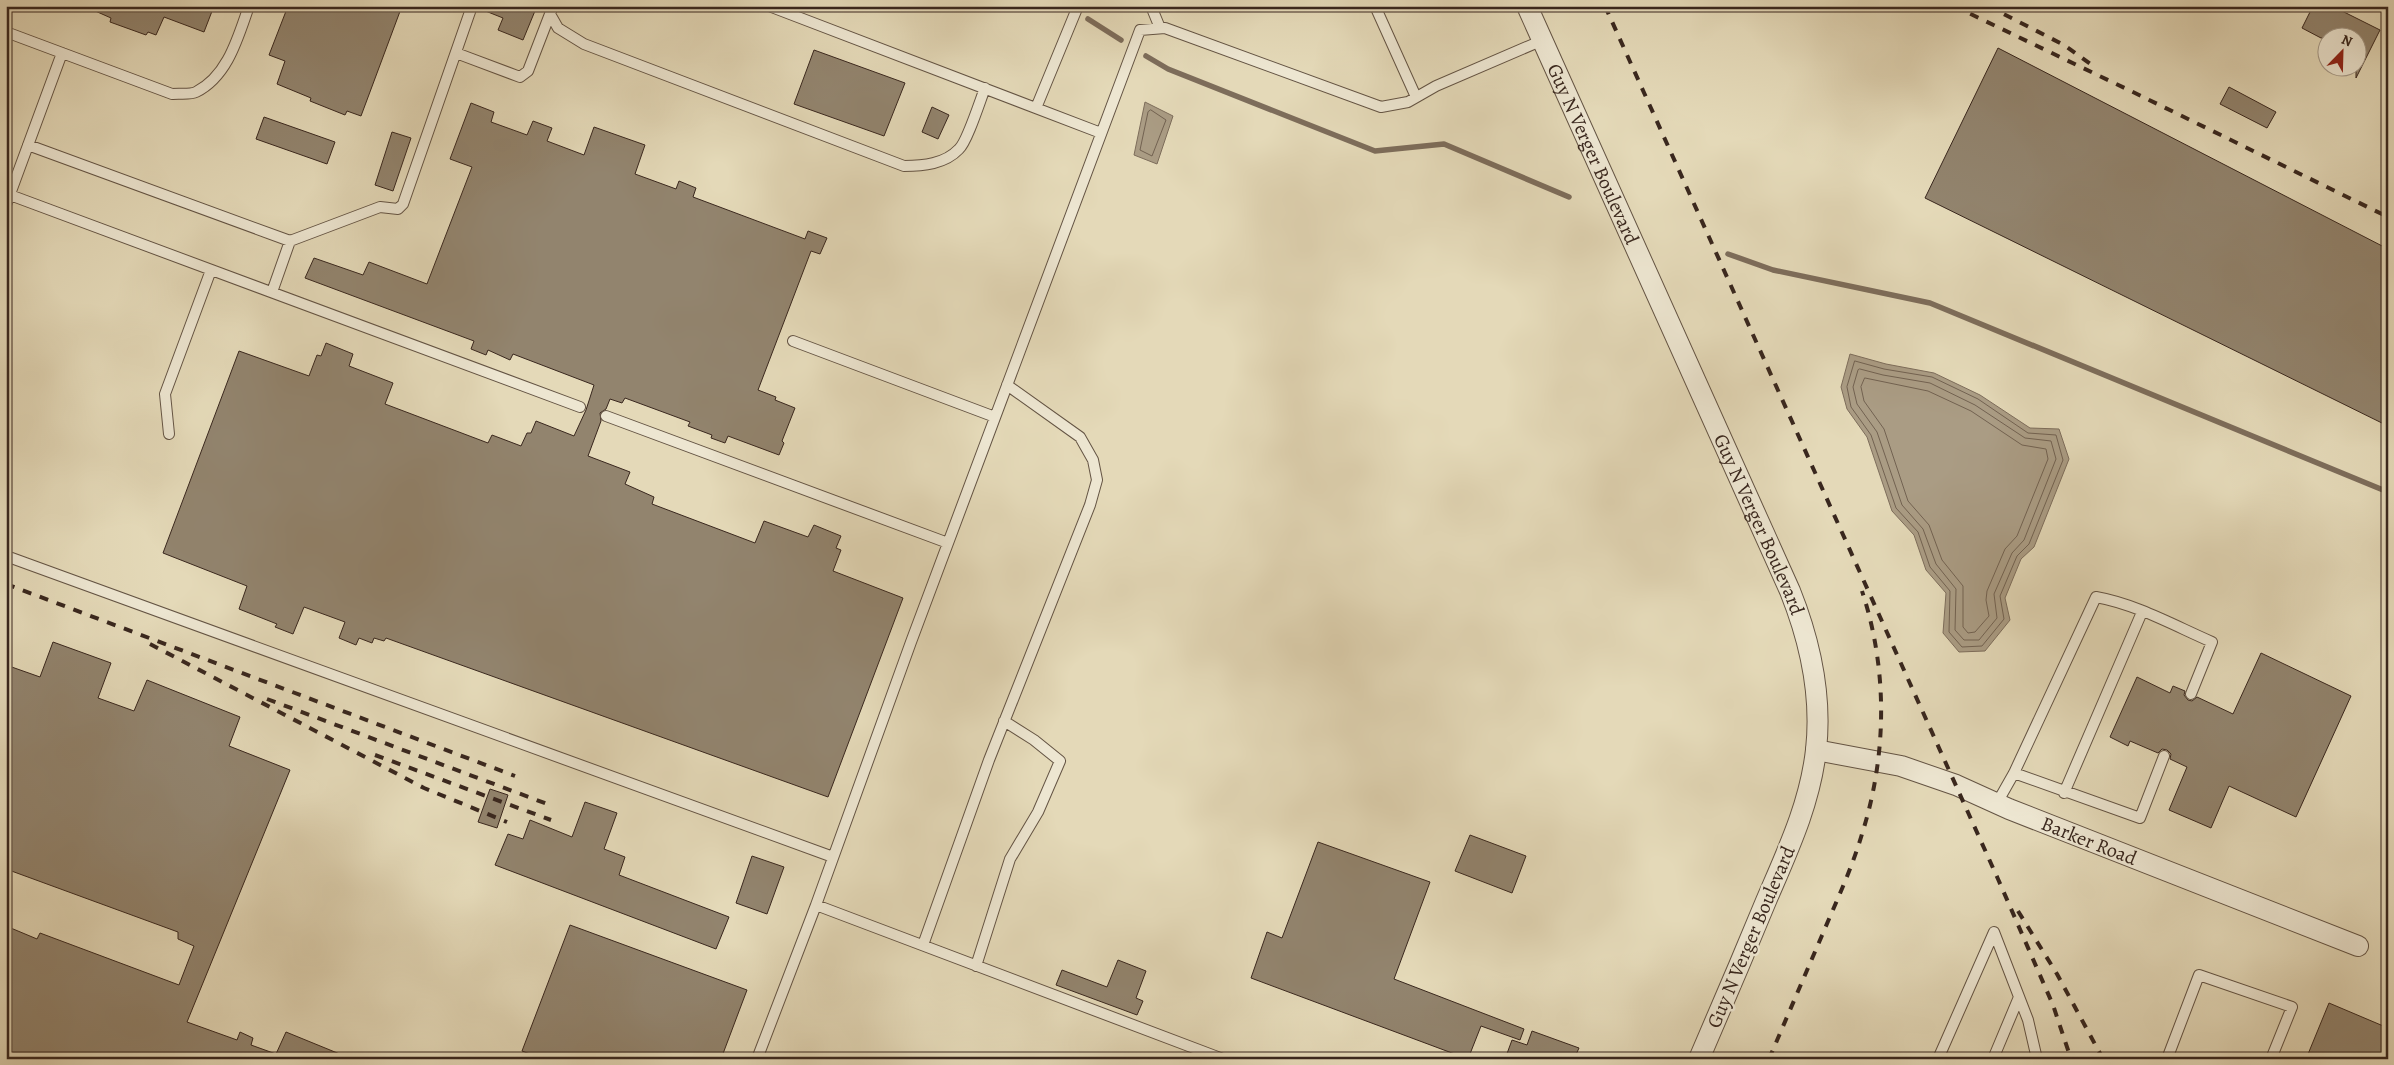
<svg xmlns="http://www.w3.org/2000/svg" width="2394" height="1065" viewBox="0 0 2394 1065" font-family="Alegreya,serif">
<rect width="100%" height="100%" fill="#e4d9b8"/>
<filter id="stains"><feTurbulence type="fractalNoise" baseFrequency=".004" numOctaves="4"/><feColorMatrix values="0 0 0 0 .2 0 0 0 0 .09 0 0 0 0 .02 0 0 0 .5 -.17"/></filter>
<radialGradient id="worn" r=".72"><stop offset=".6" stop-color="#630" stop-opacity="0"/><stop offset="1" stop-color="#630" stop-opacity=".3"/></radialGradient>
<path fill="#aa9c84" stroke="#7d6d5b" d="M 1145,102 L 1173,116 L 1157,164 L 1134,155 Z
M 1850,354 L 1886,364 L 1934,373 L 1980,395 L 2030,428 L 2059,429 L 2069,459 L 2034,547 L 2021,559 L 2005,598 L 2010,620 L 1985,651 L 1959,652 L 1943,633 L 1946,593 L 1926,570 L 1914,535 L 1892,511 L 1867,437 L 1847,409 L 1841,387 Z"/>
<g fill="none" stroke-linecap="round" stroke-linejoin="round">
<path stroke="#726251" stroke-width="1" d="M 1151,110 L 1166,120 L 1152,156 L 1140,150 L 1148,112 Z
M 1855,361 L 1884,369 L 1932,377 L 1978,399 L 2028,433 L 2056,435 L 2063,460 L 2029,544 L 2017,556 L 2000,596 L 2004,619 L 1982,646 L 1962,647 L 1949,632 L 1950,591 L 1930,567 L 1918,532 L 1896,508 L 1871,435 L 1851,407 L 1847,387 Z
M 1860,369 L 1883,375 L 1930,383 L 1975,405 L 2025,438 L 2051,441 L 2056,459 L 2024,540 L 2012,553 L 1994,594 L 1997,618 L 1979,640 L 1964,640 L 1955,630 L 1956,589 L 1936,564 L 1923,529 L 1902,505 L 1877,432 L 1857,404 L 1853,387 L 1858,370 Z
M 1865,378 L 1928,391 L 1971,411 L 2022,445 L 2046,449 L 2048,459 L 2017,536 L 2005,549 L 1987,591 L 1986,600 L 1989,616 L 1975,632 L 1968,633 L 1963,627 L 1963,586 L 1942,560 L 1929,525 L 1908,501 L 1884,429 L 1864,401 L 1861,387 Z"/>
<path stroke="#7d6d5b" stroke-width="5.5" d="M 1088,19 L 1121,40
M 1146,56 L 1168,69 L 1375,151 L 1444,144 L 1569,197
M 1728,254 L 1773,270 L 1930,303 L 2388,492"/>
</g>
<path fill="#92846e" stroke="#39271e" d="M 84,6 L 214,6 L 204,32 L 164,17 L 156,35 L 148,32 L 146,35 L 110,22 L 111,18 Z
M 288,6 L 402,6 L 361,116 L 347,111 L 345,115 L 310,101 L 311,98 L 277,84 L 285,61 L 269,55 Z
M 479,6 L 537,6 L 523,40 L 498,30 L 503,18 L 478,8 Z
M 2313,6 L 2332,6 L 2380,30 L 2356,78 L 2356,38 L 2321,38 L 2302,28 Z
M 1998,48 L 2388,249 L 2388,426 L 1925,198 Z
M 814,50 L 905,83 L 884,136 L 794,104 Z
M 2229,87 L 2276,112 L 2267,128 L 2220,104 Z
M 471,103 L 494,112 L 491,122 L 527,135 L 533,121 L 552,128 L 547,141 L 584,155 L 594,127 L 645,145 L 635,174 L 676,189 L 679,181 L 696,188 L 693,197 L 805,239 L 808,231 L 827,238 L 820,254 L 811,251 L 758,390 L 776,397 L 775,400 L 795,408 L 782,441 L 784,443 L 779,455 L 728,436 L 725,443 L 711,438 L 712,435 L 688,426 L 690,422 L 625,398 L 622,403 L 610,399 L 606,409 L 600,413 L 601,421 L 588,456 L 630,472 L 625,484 L 654,497 L 652,504 L 755,543 L 764,521 L 808,537 L 814,525 L 841,536 L 836,548 L 841,550 L 833,571 L 903,598 L 828,797 L 386,638 L 384,641 L 374,638 L 372,643 L 359,638 L 356,645 L 339,638 L 345,622 L 304,607 L 293,634 L 275,627 L 277,624 L 239,609 L 247,586 L 163,553 L 239,351 L 309,376 L 317,355 L 321,356 L 326,343 L 353,354 L 349,366 L 393,383 L 385,404 L 488,443 L 492,435 L 521,446 L 527,433 L 531,433 L 536,421 L 574,436 L 586,410 L 594,385 L 513,354 L 510,360 L 488,350 L 486,355 L 471,349 L 474,341 L 305,278 L 314,258 L 363,275 L 369,262 L 427,284 L 472,167 L 450,159 Z
M 932,107 L 949,115 L 938,139 L 922,132 Z
M 264,117 L 335,142 L 327,164 L 256,139 Z
M 392,132 L 411,138 L 393,191 L 375,185 Z
M 53,642 L 111,663 L 98,698 L 134,711 L 147,680 L 240,717 L 229,746 L 290,770 L 187,1022 L 237,1040 L 240,1032 L 253,1038 L 251,1045 L 276,1054 L 286,1032 L 352,1059 L 6,1059 L 6,926 L 37,939 L 40,933 L 179,985 L 194,946 L 178,939 L 178,932 L 6,869 L 6,665 L 40,677 Z
M 2261,653 L 2351,696 L 2296,817 L 2229,786 L 2211,828 L 2169,810 L 2187,767 L 2170,759 L 2171,754 L 2167,750 L 2162,749 L 2158,753 L 2130,741 L 2128,746 L 2110,737 L 2137,677 L 2170,693 L 2173,686 L 2185,691 L 2184,695 L 2188,700 L 2192,701 L 2197,697 L 2233,714 Z
M 490,789 L 508,795 L 497,828 L 478,822 Z
M 585,802 L 617,813 L 604,849 L 625,857 L 619,875 L 729,917 L 716,949 L 495,865 L 508,834 L 523,839 L 530,820 L 572,837 Z
M 1470,835 L 1526,856 L 1512,893 L 1455,871 Z
M 1318,842 L 1430,882 L 1394,979 L 1524,1029 L 1520,1040 L 1481,1026 L 1468,1059 L 1251,978 L 1267,932 L 1282,938 Z
M 752,856 L 784,867 L 767,914 L 736,903 Z
M 570,925 L 747,990 L 721,1059 L 543,1059 L 522,1051 Z
M 1118,960 L 1146,971 L 1136,998 L 1143,1001 L 1137,1015 L 1056,985 L 1062,970 L 1107,987 Z
M 2329,1003 L 2388,1028 L 2388,1059 L 2306,1059 Z
M 1532,1031 L 1579,1048 L 1574,1059 L 1505,1059 L 1512,1040 L 1527,1045 Z"/>
<g fill="none" stroke-linecap="round" stroke-linejoin="round">
<defs>
<path id="service" d="M 553,6 L 550,14 L 558,28 L 584,44 L 904,166 C 923,166 945,164 959,149 C 967,142 980,101 985,88
M 769,6 L 1101,133
M 1151,6 L 1160,28
M 1375,6 L 1416,97
M 6,32 L 172,94 C 179,93 190,95 196,92 C 228,76 238,37 249,6
M 456,53 L 520,77 L 528,71 L 550,14
M 1036,108 L 1078,6
M 28,145 L 290,241 L 380,207 L 398,209 L 403,204 L 472,6
M 10,195 L 580,407
M 6,205 L 62,53
M 272,292 L 290,241
M 793,341 L 995,417
M 606,416 L 948,543
M 169,434 L 165,394 L 211,270
M 6,556 L 833,857
M 2014,773 L 2140,818 L 2164,756
M 2064,793 L 2142,612
M 1997,803 L 2014,773 L 2096,597 C 2136,604 2175,626 2212,642 L 2191,694
M 923,945 L 989,760 L 1090,505 L 1097,480 L 1093,460 L 1080,437 L 1007,385
M 976,966 L 1010,859 L 1038,812 L 1060,761 L 1034,740 L 1004,721
M 757,1059 L 816,905
M 1223,1059 L 816,905 L 911,642 L 1140,30 L 1165,28 L 1381,107 L 1408,102 L 1436,86 L 1543,40
M 1938,1059 L 1994,932 L 2028,1020 L 2037,1059
M 1993,1059 L 2019,997
M 2167,1059 L 2199,975 L 2292,1007 L 2271,1059"/>
<g id="minor">
<path id="s1" d="M 1527,6 L 1790,591 C 1810,641 1822,696 1816,750 C 1810,804 1787,852 1766,901 C 1744,954 1722,1006 1699,1059"/>
<path id="s2" d="M 1816,750 L 1901,766 L 1956,785 L 2009,809 L 2358,946"/>
</g>
</defs>
<use href="#service" stroke="#645444" stroke-width="12"/>
<use href="#minor" stroke="#645444" stroke-width="22"/>
<use href="#service" stroke="#ede6d1" stroke-width="10"/>
<use href="#minor" stroke="#ede6d1" stroke-width="20"/>
<path stroke="#39271e" stroke-width="4" stroke-dasharray="9 9" stroke-linecap="butt" d="M 1605,6 L 1998,879 L 2053,1005 L 2071,1059
M 1954,6 L 2135,93 L 2388,217
M 1988,6 L 2064,45 L 2096,68
M 6,584 L 515,776
M 150,644 L 424,788 L 507,822
M 267,699 L 550,805
M 375,755 L 551,820
M 2018,911 L 2057,974 L 2103,1059
M 1769,1059 C 1787,1017 1805,975 1823,933 C 1837,900 1852,868 1862,834 C 1887,755 1888,670 1862,591"/>
</g>
<g text-anchor="middle" dominant-baseline="central" stroke-width="5" stroke-linejoin="round" paint-order="stroke">
<g font-size="20" fill="#39271e" stroke="#ede6d1">
<text stroke="none"><textPath href="#s1" startOffset="162">Guy N Verger Boulevard</textPath></text>
<text stroke="none"><textPath href="#s1" startOffset="568">Guy N Verger Boulevard</textPath></text>
<text stroke="none"><textPath href="#s2" startOffset="289">Barker Road</textPath></text>
<text transform="translate(1751 937) rotate(-67)">Guy N Verger Boulevard</text>
</g>
</g>
<rect width="2394" height="1065" fill="none" stroke="#e4d9b8" stroke-width="25"/>
<rect x="8" y="8" width="2379" height="1050" fill="none" stroke="#39271e" stroke-width="2.5"/>
<rect x="12" y="12" width="2369" height="1040" fill="none" stroke="#39271e"/>
<g transform="translate(2342 52) rotate(23)"><circle r="24" fill="#ede6d1" stroke="#a59a89"/>
<path d="M0-4L9 19L0 12L-9 19Z" fill="#8f2418"/>
<text y="-8" font-size="14" font-weight="bold" text-anchor="middle" fill="#39271e">N</text>
</g>
<rect width="100%" height="100%" filter="url(#stains)"/>
<rect width="100%" height="100%" fill="url(#worn)"/>
</svg>
